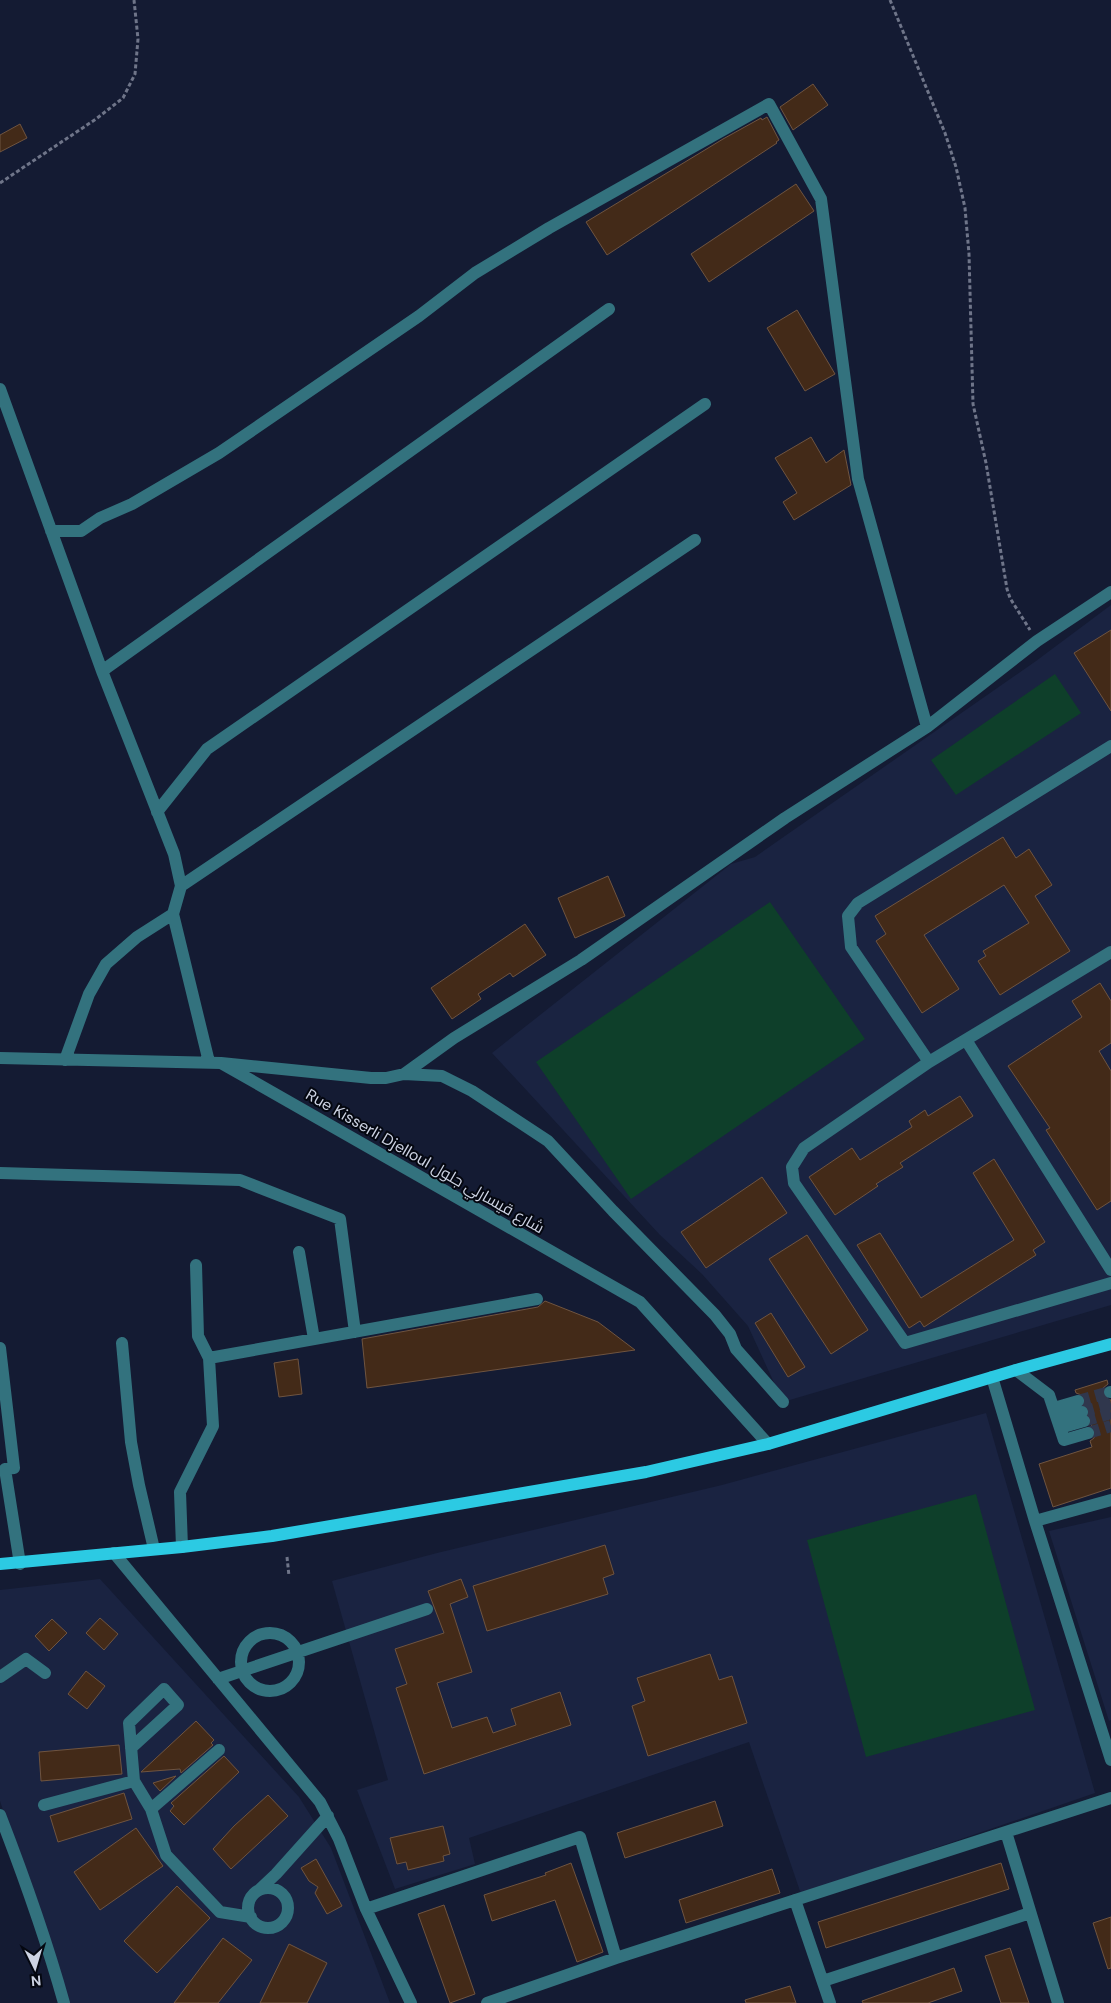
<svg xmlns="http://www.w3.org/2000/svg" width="1111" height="2003" viewBox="0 0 1111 2003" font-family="'DM Sans',Cairo,sans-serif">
<rect width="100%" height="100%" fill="#141b33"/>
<path fill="#1a2341" d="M 1111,605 L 1111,1305 L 783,1402 L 748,1326 L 702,1274 L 660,1235 L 492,1053 L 731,864 L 755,857 L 1036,661 Z
M 986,1413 L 1095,1793 L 801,1894 L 749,1742 L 469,1838 L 475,1864 L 395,1889 L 357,1790 L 388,1780 L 332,1581 L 437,1553 L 722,1485 Z
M 1111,1517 L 1111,1720 L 1109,1721 L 1049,1531 Z
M 100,1579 L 299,1797 L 331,1848 L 390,2003 L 69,2003 L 0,1801 L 0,1590 Z"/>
<path fill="#0e3f2a" d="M 1055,674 L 1081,713 L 956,795 L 931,760 Z
M 770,902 L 865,1039 L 631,1199 L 536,1062 Z
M 976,1494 L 1035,1710 L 866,1757 L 807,1540 Z"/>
<path fill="#432a18" stroke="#6f5440" d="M 813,84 L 828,105 L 793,130 L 780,107 Z
M 767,117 L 779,140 L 776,142 L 777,143 L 607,255 L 586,222 L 723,139 L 761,118 L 762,120 Z
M 20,124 L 27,138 L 0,152 L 0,135 Z
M 796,184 L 814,211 L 709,282 L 691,254 Z
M 797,310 L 835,374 L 805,391 L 767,328 Z
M 811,437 L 826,463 L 844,450 L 851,485 L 794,520 L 783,502 L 797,493 L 775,458 Z
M 1111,630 L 1111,711 L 1074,653 Z
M 1003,837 L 1016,858 L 1029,849 L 1052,885 L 1035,896 L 1070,951 L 1000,995 L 978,961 L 986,956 L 983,951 L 1029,923 L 1004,885 L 924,935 L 959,989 L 922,1013 L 876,941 L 886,934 L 875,916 Z
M 608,876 L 625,916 L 575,938 L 558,898 Z
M 525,924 L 546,955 L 513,977 L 510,973 L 478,994 L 481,999 L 452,1019 L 431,988 Z
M 1100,983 L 1111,1001 L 1111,1043 L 1099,1051 L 1111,1071 L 1111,1201 L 1097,1210 L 1046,1130 L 1050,1128 L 1008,1066 L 1082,1017 L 1072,1001 Z
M 960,1096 L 973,1116 L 900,1163 L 903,1167 L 876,1184 L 878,1186 L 835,1215 L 809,1177 L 852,1148 L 860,1160 L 912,1127 L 909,1121 L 925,1110 L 928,1116 Z
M 994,1159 L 1045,1242 L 1033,1250 L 1036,1255 L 924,1327 L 920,1321 L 909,1328 L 857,1245 L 880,1233 L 921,1298 L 1014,1240 L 973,1173 Z
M 762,1177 L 787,1213 L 706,1268 L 681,1232 Z
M 807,1235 L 868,1330 L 831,1354 L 769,1259 Z
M 545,1301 L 598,1322 L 635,1350 L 367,1388 L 362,1339 L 538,1307 Z
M 771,1313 L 805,1367 L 788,1377 L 755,1323 Z
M 298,1359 L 302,1394 L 279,1397 L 274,1363 Z
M 1107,1380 L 1108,1384 L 1103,1388 L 1102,1392 L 1106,1399 L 1111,1400 L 1111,1488 L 1053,1507 L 1039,1464 L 1092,1447 L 1090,1441 L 1094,1438 L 1096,1431 L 1091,1425 L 1092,1419 L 1089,1415 L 1090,1409 L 1085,1405 L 1086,1399 L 1084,1396 L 1076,1393 L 1075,1390 Z
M 605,1545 L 614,1574 L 603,1578 L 608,1594 L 487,1631 L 473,1586 Z
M 461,1579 L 468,1597 L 450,1604 L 472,1672 L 437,1683 L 452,1728 L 487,1717 L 493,1733 L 516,1725 L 511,1709 L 560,1692 L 571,1725 L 424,1774 L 396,1688 L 407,1684 L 395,1649 L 444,1633 L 428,1591 Z
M 100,1618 L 118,1634 L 104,1650 L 86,1633 Z
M 52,1619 L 67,1633 L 49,1651 L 35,1636 Z
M 710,1654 L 719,1680 L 732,1676 L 747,1723 L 648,1756 L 632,1706 L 645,1701 L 637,1678 Z
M 86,1671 L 105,1686 L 87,1709 L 68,1694 Z
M 196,1721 L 214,1740 L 211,1743 L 213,1745 L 181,1773 L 180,1769 L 141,1772 Z
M 119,1745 L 122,1774 L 41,1781 L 39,1752 Z
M 224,1756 L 239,1772 L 184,1825 L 170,1811 L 174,1806 L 171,1803 Z
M 176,1776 L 160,1791 L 153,1783 Z
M 124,1793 L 132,1819 L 58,1842 L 50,1816 Z
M 268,1795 L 288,1816 L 231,1869 L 213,1849 L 234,1826 Z
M 715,1801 L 723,1826 L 625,1858 L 617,1833 Z
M 443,1826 L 450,1854 L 443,1856 L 444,1861 L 408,1870 L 406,1862 L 397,1864 L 390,1838 Z
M 136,1828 L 163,1866 L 100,1910 L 74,1872 Z
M 316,1859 L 342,1906 L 327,1914 L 315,1893 L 318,1887 L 309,1881 L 301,1868 Z
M 571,1863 L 603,1952 L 577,1962 L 555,1900 L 492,1921 L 484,1895 L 546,1875 L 545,1873 Z
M 1001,1863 L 1009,1889 L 826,1948 L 818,1922 Z
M 772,1869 L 780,1893 L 686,1923 L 679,1900 Z
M 177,1886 L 210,1918 L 157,1973 L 124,1941 Z
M 444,1905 L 475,1994 L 450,2003 L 418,1914 Z
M 1111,1917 L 1111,1968 L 1108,1969 L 1093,1923 Z
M 223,1938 L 252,1960 L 218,2003 L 174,2003 Z
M 289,1944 L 327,1963 L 307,2003 L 260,2003 Z
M 1010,1948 L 1029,2003 L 1001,2003 L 985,1956 Z
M 954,1968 L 962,1991 L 928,2003 L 863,2003 L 862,2001 Z
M 790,1986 L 796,2003 L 746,2003 L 745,2000 Z"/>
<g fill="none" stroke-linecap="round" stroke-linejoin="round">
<path stroke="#30374d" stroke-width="12" stroke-dasharray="12 6" stroke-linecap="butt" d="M 1078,1401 L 1110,1392
M 1082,1412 L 1111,1404
M 1084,1421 L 1111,1413
M 1088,1433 L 1111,1426"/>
<path stroke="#6f7589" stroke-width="3" stroke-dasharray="4 2.5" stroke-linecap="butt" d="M 890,0 L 945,133 L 956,167 L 965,208 L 969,254 L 973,404 L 986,463 L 1007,589 L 1010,598 L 1030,630
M 0,183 L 96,119 L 123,98 L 135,74 L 138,39 L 134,0
M 287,1557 L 289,1576"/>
<path stroke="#33727e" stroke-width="12" d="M 0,389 L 102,671 L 174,854 L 181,886 L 173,914 L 137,937 L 106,964 L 89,994 L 65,1060
M 51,531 L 81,531 L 100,518 L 132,504 L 219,453 L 419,316 L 475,273 L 549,228 L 769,104 L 821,199 L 858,479 L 927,727
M 102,671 L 609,309
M 1111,746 L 858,903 L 848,916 L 851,947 L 929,1062 L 804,1148 L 792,1167 L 794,1183 L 905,1343 L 1111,1283
M 157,812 L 207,749 L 705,404
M 181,886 L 695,540
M 173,914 L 209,1062
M 966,1040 L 1111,1270
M 0,1058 L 221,1063 L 640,1302 L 768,1444
M 929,1062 L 1111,952
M 221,1063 L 371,1078 L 386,1078 L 404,1074 L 454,1038 L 581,960 L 785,818 L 927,727 L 1037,641 L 1111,592
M 404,1074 L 442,1076 L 472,1091 L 548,1141 L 613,1211 L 715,1315 L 730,1334 L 736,1349 L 783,1402
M 0,1173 L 240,1180 L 340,1219 L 355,1332
M 299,1252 L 314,1339
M 122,1343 L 131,1442 L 139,1485 L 154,1549
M 0,1348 L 14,1468 L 5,1469 L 20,1564
M 209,1358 L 537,1299
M 1016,1370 L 1049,1395 L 1064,1440 L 1088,1433
M 992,1377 L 1035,1521 L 1111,1760
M 1110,1392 L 1111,1392
M 1054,1408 L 1078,1401
M 1057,1419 L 1082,1412
M 1060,1428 L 1084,1421
M 1035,1521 L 1111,1500
M 182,1547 L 180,1492 L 213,1426 L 209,1358 L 198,1336 L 196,1265
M 114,1553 L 320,1802 L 339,1839 L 366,1909 L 411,2003
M241 1662a29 29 0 1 1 58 0a29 29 0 1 1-58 0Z
M 0,1677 L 26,1659 L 45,1673
M 218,1679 L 427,1609
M 131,1748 L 178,1705 L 164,1689 L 129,1723 L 134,1781 L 151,1809 L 166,1855 L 220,1912 L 251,1917
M 44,1805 L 134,1781
M 151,1809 L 219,1750
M 0,1815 C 24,1877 46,1939 64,2003
M 1006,1832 L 1058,2003
M248 1908a20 20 0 1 1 40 0a20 20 0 1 1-40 0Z
M 259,1890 L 276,1874 L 328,1816
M 795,1900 L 830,2003
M 366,1909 L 580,1837 L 616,1958
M 823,1981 L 1030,1913
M 487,2003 L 616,1958 L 1111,1798"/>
<path stroke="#2ccae3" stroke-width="12" d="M 0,1564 L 182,1547 L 272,1536 L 646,1472 L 768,1444 L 1016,1370 L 1111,1344"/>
</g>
<g text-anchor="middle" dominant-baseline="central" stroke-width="4" stroke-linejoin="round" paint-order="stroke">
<g font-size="16" fill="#cdd3e3" stroke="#040710">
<text transform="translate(425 1161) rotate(30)">Rue Kisserli Djelloul شارع قيسارلي جلول</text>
</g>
</g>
<g transform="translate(35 1968) rotate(175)" stroke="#040710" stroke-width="4" paint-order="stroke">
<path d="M0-4L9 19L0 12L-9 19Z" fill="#cdd3e3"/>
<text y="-8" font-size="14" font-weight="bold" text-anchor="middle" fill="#cdd3e3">N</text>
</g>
</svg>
